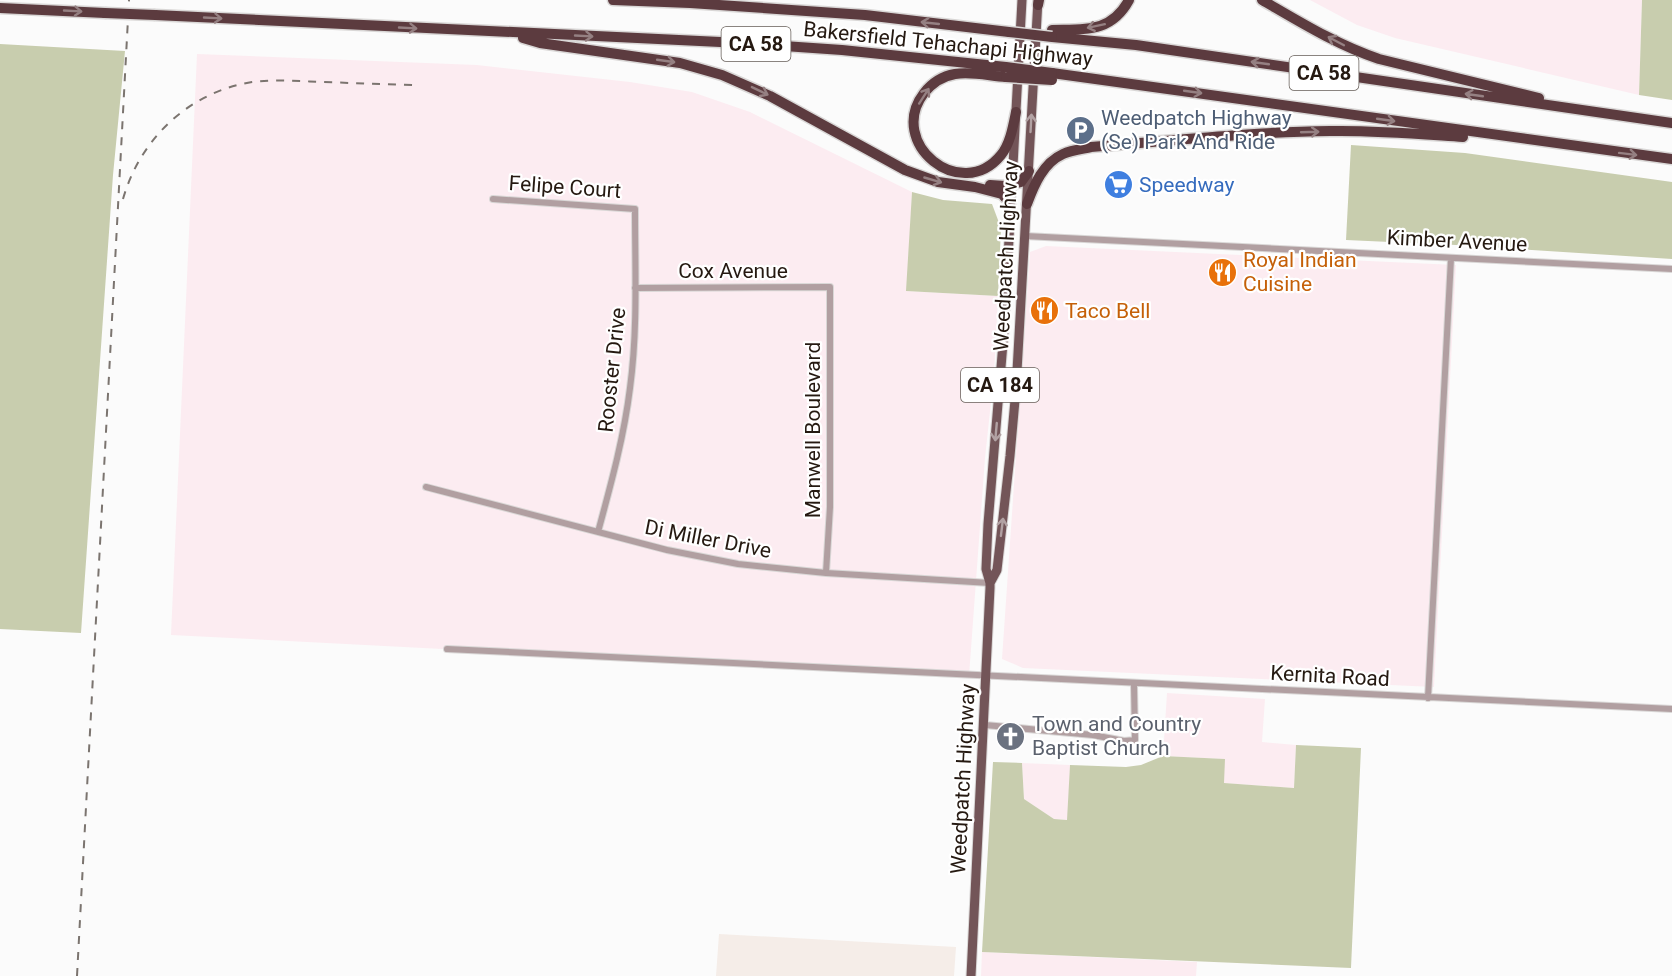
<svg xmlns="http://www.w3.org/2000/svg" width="1672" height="976" viewBox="0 0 1672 976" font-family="Roboto,sans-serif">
<rect width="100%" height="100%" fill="#fbfbfb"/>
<path fill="#f5ede8" d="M 719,934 L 956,947 L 954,976 L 716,976 Z"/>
<path fill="#fcecf1" d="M 1310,0 L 1642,0 L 1639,95 L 1395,38 L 1357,25 Z
M 197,54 L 477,65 L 630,82 L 692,92 L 750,112 L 912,192 L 907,291 L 998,296 L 994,374 L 985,458 L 969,676 L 171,635 Z
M 1046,246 L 1456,265 L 1434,687 L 1023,668 L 1002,659 L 1030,252 Z
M 1167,693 L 1265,699 L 1262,742 L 1296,745 L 1294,788 L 1223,783 L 1224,759 L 1163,756 Z
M 1022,763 L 1070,765 L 1068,820 L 1054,819 L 1024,799 Z
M 982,952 L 1197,962 L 1196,976 L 981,976 Z"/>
<path fill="#c8cdae" d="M 1642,0 L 1672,0 L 1672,100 L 1639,95 Z
M 0,44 L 125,51 L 113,175 L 81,633 L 0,629 Z
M 1351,145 L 1465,153 L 1672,182 L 1672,259 L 1456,245 L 1346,240 Z
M 912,192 L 943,200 L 992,204 L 1001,228 L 998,296 L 906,291 Z
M 1296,745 L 1361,748 L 1351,968 L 982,952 L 993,762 L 1022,763 L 1024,799 L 1054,819 L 1067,820 L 1070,765 L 1126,767 L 1141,765 L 1163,756 L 1225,759 L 1224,783 L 1294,788 Z"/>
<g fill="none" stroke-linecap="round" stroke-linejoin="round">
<defs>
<path id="street" d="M 493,199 L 635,209 C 635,268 638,329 630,388 C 624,437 611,484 598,532
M 1025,236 L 1672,269
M 635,288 L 830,287 L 830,507 L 826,573
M 426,487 L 667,550 L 738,564 L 826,573 L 990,583
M 447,649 L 1672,709
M 1428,698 L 1451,258
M 985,725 L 1093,735 L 1124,741 L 1135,740 L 1134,684"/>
<path id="primary" d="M 990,583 L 997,570 L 1010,456 L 1016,389 L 1038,0
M 971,976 L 990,588 L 990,583 L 986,569 L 988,524 L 1004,331 L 1022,0"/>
<path id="highway" d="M 613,0 L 690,3 L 865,15 L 1009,32
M 1262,0 C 1300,22 1337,45 1379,59 L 1539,98
M 1038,5 L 1039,0
M 0,8 L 105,13
M 155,15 L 741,43 L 842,50 L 1006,67
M 1052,30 C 1085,29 1111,33 1129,0
M 1052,37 L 1136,45 L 1672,123
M 523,38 L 540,43 L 680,63 L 722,75 L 770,96 L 905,170 L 938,182 L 975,187 L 1002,194 L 1009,202 L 1011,209
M 1052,73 L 1672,159
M 1006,77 C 990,76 971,71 955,74 C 943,76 932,83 924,93 C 886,143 961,204 1001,155 C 1010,144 1013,127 1016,112
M 990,185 L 1005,186 L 1021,182 L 1029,171
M 1027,204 C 1034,185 1043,163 1063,154 C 1072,150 1082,149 1091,147 C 1171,141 1250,132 1330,131 C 1374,130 1419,134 1463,137"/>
</defs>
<use href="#street" stroke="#d9d7d6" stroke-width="8"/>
<use href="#primary" stroke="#d9d7d6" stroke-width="11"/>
<use href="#highway" stroke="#d9d7d6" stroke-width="13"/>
<use href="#street" stroke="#b19fa1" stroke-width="6"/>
<use href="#primary" stroke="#735558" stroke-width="9"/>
<use href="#highway" stroke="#5c3b3f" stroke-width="10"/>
<path stroke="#7b746f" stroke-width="2" stroke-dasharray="8 8" stroke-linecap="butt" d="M 123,199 C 140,139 189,92 252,82 C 275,79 298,81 321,82 C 352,83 382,84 413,85
M 77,976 L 129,0"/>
<defs>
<path id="highway-bridge" d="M 105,13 L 155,15
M 1009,32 L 1052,37
M 1006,67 L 1052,73
M 1006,77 L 1052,80"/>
</defs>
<use href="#highway-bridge" stroke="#d9d7d6" stroke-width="13" stroke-linecap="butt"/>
<use href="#highway-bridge" stroke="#5c3b3f" stroke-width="10"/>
</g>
<defs><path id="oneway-shaft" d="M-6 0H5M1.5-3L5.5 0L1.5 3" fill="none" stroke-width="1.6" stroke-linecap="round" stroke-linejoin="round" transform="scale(1.5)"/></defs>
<g stroke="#958082">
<use href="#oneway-shaft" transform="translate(73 11) rotate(3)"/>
<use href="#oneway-shaft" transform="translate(213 18) rotate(3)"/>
<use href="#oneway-shaft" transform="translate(930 23) rotate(-174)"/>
<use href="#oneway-shaft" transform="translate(1096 26) rotate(168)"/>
<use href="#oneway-shaft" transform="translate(408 28) rotate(3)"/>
<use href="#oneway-shaft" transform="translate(584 36) rotate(3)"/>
<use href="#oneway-shaft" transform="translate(1336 41) rotate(-152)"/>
<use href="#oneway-shaft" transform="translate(666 61) rotate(8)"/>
<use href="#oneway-shaft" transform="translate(1260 63) rotate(-172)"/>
<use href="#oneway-shaft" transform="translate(760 91) rotate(26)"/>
<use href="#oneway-shaft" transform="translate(1193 92) rotate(8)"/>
<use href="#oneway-shaft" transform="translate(1474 95) rotate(-172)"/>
<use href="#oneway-shaft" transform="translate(924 96) rotate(-57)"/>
<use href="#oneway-shaft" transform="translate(1386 120) rotate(8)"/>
<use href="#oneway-shaft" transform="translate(1310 132) rotate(-2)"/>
<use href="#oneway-shaft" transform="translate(1628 154) rotate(7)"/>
<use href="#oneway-shaft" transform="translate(933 180) rotate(16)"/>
</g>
<g stroke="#b2a2a3">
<use href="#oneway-shaft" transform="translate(1031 123) rotate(-87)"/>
<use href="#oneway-shaft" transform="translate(996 432) rotate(95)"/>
<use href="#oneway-shaft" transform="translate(1002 527) rotate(-83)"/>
</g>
<defs>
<symbol id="parking-disc" viewBox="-11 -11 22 22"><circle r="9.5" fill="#5c6f8a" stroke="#fff"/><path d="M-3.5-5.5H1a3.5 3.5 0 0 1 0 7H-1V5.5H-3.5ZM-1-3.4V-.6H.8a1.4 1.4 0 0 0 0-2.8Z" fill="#fff"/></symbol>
<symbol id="supermarket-disc" viewBox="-11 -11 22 22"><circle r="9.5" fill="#3f7fe0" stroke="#fff"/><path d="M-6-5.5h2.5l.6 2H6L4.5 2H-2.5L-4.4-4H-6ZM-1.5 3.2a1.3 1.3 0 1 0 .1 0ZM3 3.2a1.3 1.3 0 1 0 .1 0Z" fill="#fff"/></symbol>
<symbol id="restaurant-disc" viewBox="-11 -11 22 22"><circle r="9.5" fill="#e8710a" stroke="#fff"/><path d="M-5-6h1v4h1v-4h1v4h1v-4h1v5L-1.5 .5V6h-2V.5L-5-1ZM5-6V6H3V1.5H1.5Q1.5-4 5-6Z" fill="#fff"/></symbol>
<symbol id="church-disc" viewBox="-11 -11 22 22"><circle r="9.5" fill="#6b7280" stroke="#fff"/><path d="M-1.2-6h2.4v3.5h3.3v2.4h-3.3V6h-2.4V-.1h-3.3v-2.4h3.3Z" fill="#fff"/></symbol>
</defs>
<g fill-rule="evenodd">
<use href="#parking-disc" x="1064" y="114" width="33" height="33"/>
<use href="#supermarket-disc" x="1102" y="168" width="33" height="33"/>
<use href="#restaurant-disc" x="1206" y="256" width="33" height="33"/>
<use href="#restaurant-disc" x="1028" y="294" width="33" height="33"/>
<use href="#church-disc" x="994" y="720" width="33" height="33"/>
</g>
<g text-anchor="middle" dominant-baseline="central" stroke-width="4.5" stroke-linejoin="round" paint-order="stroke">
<g fill="#fff" stroke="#665e58" stroke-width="1.5">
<rect x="721.5" y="27" width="69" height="34" rx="4.5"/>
<rect x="1289.5" y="56" width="69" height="34" rx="4.5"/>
<rect x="961" y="368" width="78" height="34" rx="4.5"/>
</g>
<g font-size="20" font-weight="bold" fill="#251911">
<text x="756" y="44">CA 58</text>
<text x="1324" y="73">CA 58</text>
<text x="1000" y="385">CA 184</text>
</g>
<g font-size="21" fill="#251911" stroke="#fff">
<text transform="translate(948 44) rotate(6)">Bakersfield Tehachapi Highway</text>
<text transform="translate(565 187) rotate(4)">Felipe Court</text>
<text transform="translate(1457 241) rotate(3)">Kimber Avenue</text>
<text transform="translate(1006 256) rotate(-87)">Weedpatch Highway</text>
<text x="733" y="271">Cox Avenue</text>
<text transform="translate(612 370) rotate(-84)">Rooster Drive</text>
<text transform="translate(813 430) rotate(-90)">Manwell Boulevard</text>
<text transform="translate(708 539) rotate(11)">Di Miller Drive</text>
<text transform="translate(1330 676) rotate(3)">Kernita Road</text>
<text transform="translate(963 779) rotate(-87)">Weedpatch Highway</text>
</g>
<g font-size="21" fill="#4e5e75" stroke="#fff" text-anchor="start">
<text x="1101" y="118">Weedpatch Highway<tspan x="1101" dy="24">(Se) Park And Ride</tspan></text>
</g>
<g font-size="21" fill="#366cbe" stroke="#fff" text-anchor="start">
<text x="1139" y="185">Speedway</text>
</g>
<g font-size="21" fill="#c56008" stroke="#fff" text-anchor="start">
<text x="1243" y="260">Royal Indian<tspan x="1243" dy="24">Cuisine</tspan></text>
<text x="1065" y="311">Taco Bell</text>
</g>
<g font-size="21" fill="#5b616d" stroke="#fff" text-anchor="start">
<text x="1032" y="724">Town and Country<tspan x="1032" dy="24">Baptist Church</tspan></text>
</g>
</g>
</svg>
